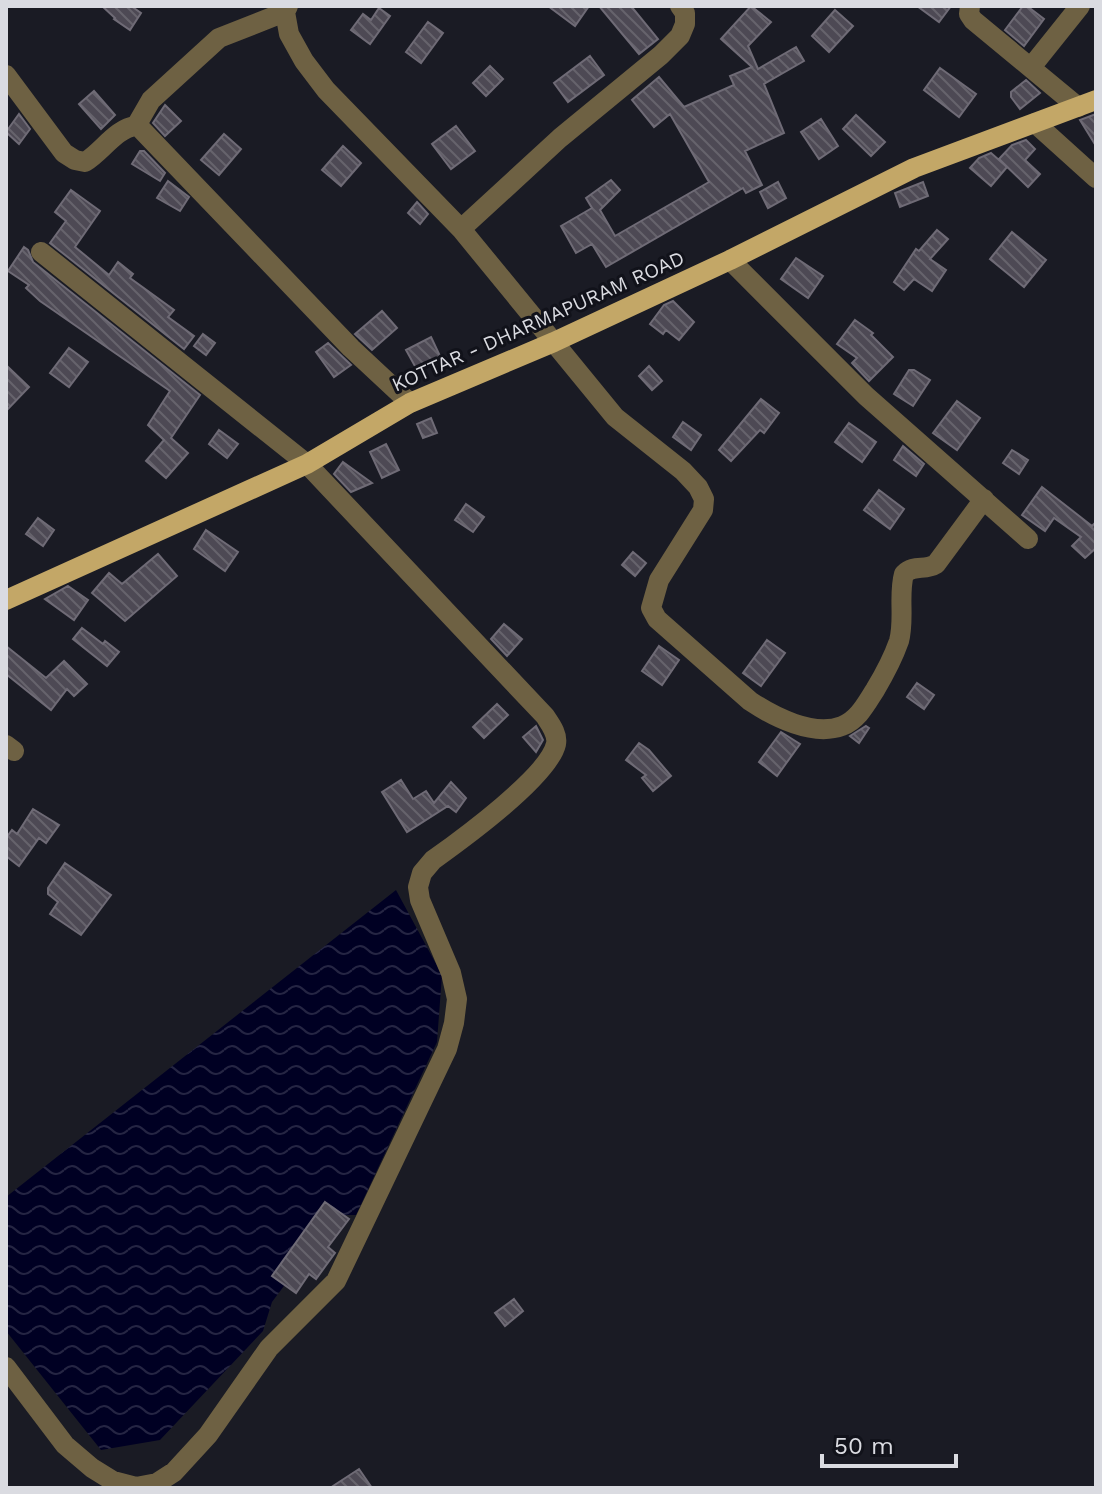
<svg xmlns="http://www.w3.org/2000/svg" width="1102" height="1494" viewBox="0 0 1102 1494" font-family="'Work Sans',sans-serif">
<defs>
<pattern id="water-waves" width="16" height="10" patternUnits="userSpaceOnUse" patternTransform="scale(2)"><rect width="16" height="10" fill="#000023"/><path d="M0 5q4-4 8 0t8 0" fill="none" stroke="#252543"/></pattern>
<pattern id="building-back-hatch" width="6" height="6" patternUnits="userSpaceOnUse" patternTransform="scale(2)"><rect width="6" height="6" fill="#4d4954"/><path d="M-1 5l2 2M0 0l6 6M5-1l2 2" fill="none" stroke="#66636c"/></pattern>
</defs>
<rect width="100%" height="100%" fill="#1a1b24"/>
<path fill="url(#water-waves)" d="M 396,890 L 442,975 L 437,1042 L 356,1215 L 337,1215 L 272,1302 L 263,1331 L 160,1440 L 101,1450 L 6,1331 L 6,1197 Z"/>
<path fill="url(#building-back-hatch)" stroke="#6f6b76" stroke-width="2" d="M 102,6 L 131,6 L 141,13 L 130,30 L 114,19 L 115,18 Z
M 548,6 L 589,6 L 575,26 Z
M 599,6 L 631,6 L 658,39 L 639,54 Z
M 751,6 L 771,22 L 748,46 L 758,69 L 796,47 L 804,61 L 764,84 L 784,133 L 745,151 L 762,185 L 746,193 L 743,188 L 606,267 L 592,244 L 576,253 L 561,226 L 592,208 L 586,198 L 611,180 L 620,190 L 600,210 L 615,236 L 709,182 L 670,114 L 654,127 L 632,100 L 659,77 L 684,107 L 734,85 L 730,76 L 752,67 L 721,39 Z
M 917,6 L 951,6 L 939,22 Z
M 1023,6 L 1027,6 L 1044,19 L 1024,46 L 1005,30 Z
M 379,8 L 390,16 L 370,44 L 351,30 L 363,14 L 371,20 Z
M 835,10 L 853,26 L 829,52 L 812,36 Z
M 428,22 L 443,33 L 421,63 L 406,52 Z
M 590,56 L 604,75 L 568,102 L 554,83 Z
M 490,66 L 503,79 L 486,96 L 473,83 Z
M 940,68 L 976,94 L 959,117 L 924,90 Z
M 1026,80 L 1040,93 L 1020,109 L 1011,97 L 1011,92 Z
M 94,91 L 115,115 L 101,129 L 79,104 Z
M 165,105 L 181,121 L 165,136 L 153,123 Z
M 19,114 L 30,129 L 19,144 L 6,132 Z
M 1096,114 L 1096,146 L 1080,120 Z
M 856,115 L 885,142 L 871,156 L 843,129 Z
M 821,119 L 838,146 L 819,159 L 801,132 Z
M 456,126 L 475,151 L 451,169 L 432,144 Z
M 224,134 L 241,149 L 219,175 L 201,160 Z
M 1026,140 L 1035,149 L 1025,160 L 1040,174 L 1028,187 L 999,159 L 1012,145 Z
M 343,146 L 361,163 L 341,186 L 322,170 Z
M 140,151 L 144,151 L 165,173 L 160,181 L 132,164 Z
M 991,153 L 1007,167 L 991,186 L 970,168 L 979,158 Z
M 168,181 L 189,197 L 180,211 L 157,198 Z
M 778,182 L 786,198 L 768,208 L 760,192 Z
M 923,182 L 928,196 L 900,207 L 895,193 Z
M 71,190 L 100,211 L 75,247 L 109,275 L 118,262 L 133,274 L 130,278 L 174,310 L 168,317 L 194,336 L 184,349 L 50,243 L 66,221 L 55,212 Z
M 417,202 L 428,214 L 420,224 L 408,213 Z
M 937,230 L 948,239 L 930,259 L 946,270 L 932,291 L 914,279 L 904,290 L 894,282 L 916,249 L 919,251 Z
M 1012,232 L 1046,260 L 1024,287 L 990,259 Z
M 24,247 L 28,250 L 33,262 L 200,395 L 171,438 L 188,453 L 166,478 L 146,461 L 164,440 L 148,425 L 170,391 L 40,301 L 26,288 L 29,285 L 8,271 Z
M 796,258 L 823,276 L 808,298 L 781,279 Z
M 673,301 L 694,322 L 679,340 L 666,330 L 663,334 L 650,324 L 664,305 Z
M 382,311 L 397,328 L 372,350 L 355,334 Z
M 855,320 L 873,333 L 871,335 L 893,357 L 869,381 L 852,363 L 857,358 L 837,344 Z
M 203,334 L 215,343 L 206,355 L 194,346 Z
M 431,337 L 440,356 L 416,368 L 406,350 Z
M 328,343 L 351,365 L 334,377 L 316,352 Z
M 69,348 L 88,362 L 69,387 L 50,373 Z
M 6,365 L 29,387 L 6,411 Z
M 649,366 L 662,381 L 652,390 L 639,376 Z
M 909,370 L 914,370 L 930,380 L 913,406 L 894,394 Z
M 761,399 L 779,413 L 764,433 L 760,430 L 731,461 L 719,450 Z
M 957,401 L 980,418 L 957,450 L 933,433 Z
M 431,418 L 437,433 L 423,438 L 417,424 Z
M 683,422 L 701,435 L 691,450 L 673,437 Z
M 849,423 L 876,442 L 862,462 L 835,442 Z
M 219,430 L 238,444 L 227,458 L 209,444 Z
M 386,444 L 399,470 L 382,478 L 370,452 Z
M 903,446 L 924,464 L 916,476 L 894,460 Z
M 1012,450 L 1028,460 L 1019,474 L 1003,463 Z
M 343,462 L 372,483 L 351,492 L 334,474 Z
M 1042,487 L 1092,526 L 1096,522 L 1096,548 L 1085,558 L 1072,546 L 1081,537 L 1054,518 L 1045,531 L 1022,515 Z
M 879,490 L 904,509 L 890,529 L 864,510 Z
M 466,504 L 484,517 L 473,532 L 455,520 Z
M 38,518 L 54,530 L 43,546 L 26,534 Z
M 206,530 L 238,552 L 225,571 L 194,549 Z
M 633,552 L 646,563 L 635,576 L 622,565 Z
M 158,554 L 177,576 L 125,621 L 92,593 L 109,573 L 122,584 Z
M 68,586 L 88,600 L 74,620 L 45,599 Z
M 504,624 L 522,639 L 507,656 L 491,639 Z
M 82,628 L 103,644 L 105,641 L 119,652 L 107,666 L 73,639 Z
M 767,640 L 785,653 L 761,686 L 743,673 Z
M 6,646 L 46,678 L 64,661 L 87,684 L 74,696 L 67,689 L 51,710 L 6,674 Z
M 659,646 L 679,660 L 662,685 L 642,671 Z
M 917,683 L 934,695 L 924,709 L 907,697 Z
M 497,704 L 508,715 L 484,738 L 473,727 Z
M 536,726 L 543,740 L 536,752 L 523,737 Z
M 866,726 L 869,728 L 859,743 L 850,736 Z
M 781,732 L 800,744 L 777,776 L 759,762 Z
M 639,743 L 649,750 L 671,776 L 653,791 L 642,778 L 646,775 L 626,760 Z
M 401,780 L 413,799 L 426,791 L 434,803 L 451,782 L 466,798 L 456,812 L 448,806 L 407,832 L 382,792 Z
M 33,809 L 59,825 L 46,843 L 39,838 L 19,866 L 6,856 L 6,838 L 12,830 L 17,834 Z
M 65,863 L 111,895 L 81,935 L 50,914 L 58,902 L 48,894 L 48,888 Z
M 325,1202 L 349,1219 L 328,1247 L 335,1253 L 316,1279 L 309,1274 L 296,1293 L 272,1276 Z
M 514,1299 L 523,1311 L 505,1326 L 495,1313 Z
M 359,1469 L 372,1488 L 330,1488 Z"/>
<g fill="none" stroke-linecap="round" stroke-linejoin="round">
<path stroke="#6e6143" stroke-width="20" d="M 288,6 L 285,12 L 289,34 L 304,61 L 326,90 L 461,229 L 615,417 L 683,471 L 698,487 L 704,499 L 703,510 L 659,580 L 651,608 L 657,619 L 750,701 C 774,717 813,737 842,726 C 858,720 866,704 875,690 C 884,675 893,658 899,641 C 905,619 898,595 904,574 C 914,564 925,571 936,564 L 984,499
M 970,6 L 969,14 L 973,20 L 1078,107
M 1032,66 L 1080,6
M 6,75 L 64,153 L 75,160 L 85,162 C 102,152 116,128 136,126 L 141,129 L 351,348 L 410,403
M 1035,123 L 1096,178
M 136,126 L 151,100 L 219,38 L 285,12
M 461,229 L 560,138 L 661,55 L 680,36 L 685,24 L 685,13 L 680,6
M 730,260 L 866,396 L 1028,539
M 6,745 L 14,751
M 6,1367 L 65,1445 L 92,1468 L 113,1481 L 136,1487 L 157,1483 L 174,1472 L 208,1435 L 269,1348 L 336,1281 L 447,1049 L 454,1023 L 457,999 L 451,973 L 420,900 L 418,887 L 422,873 L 433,860 C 461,840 549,776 556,744 C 558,734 551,725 545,716 L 307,464 L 41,252"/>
<path stroke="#c3a767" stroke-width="20" d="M 6,600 L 307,464 L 410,403 L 554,342 L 730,260 L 914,168 L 1096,100"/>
</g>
<g text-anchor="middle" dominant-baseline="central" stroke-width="6" stroke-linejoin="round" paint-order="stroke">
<g font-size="20" fill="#dadbe1" stroke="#11121a">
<text transform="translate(538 321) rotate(-24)">KOTTAR - DHARMAPURAM ROAD</text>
</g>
</g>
<rect width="1102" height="1494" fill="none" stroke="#dadbe1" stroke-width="16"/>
<path d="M822 1454v12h134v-12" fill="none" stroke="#dadbe1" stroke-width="4"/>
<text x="834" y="1454" font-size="24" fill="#dadbe1" stroke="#11121a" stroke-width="6" paint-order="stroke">50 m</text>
</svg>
